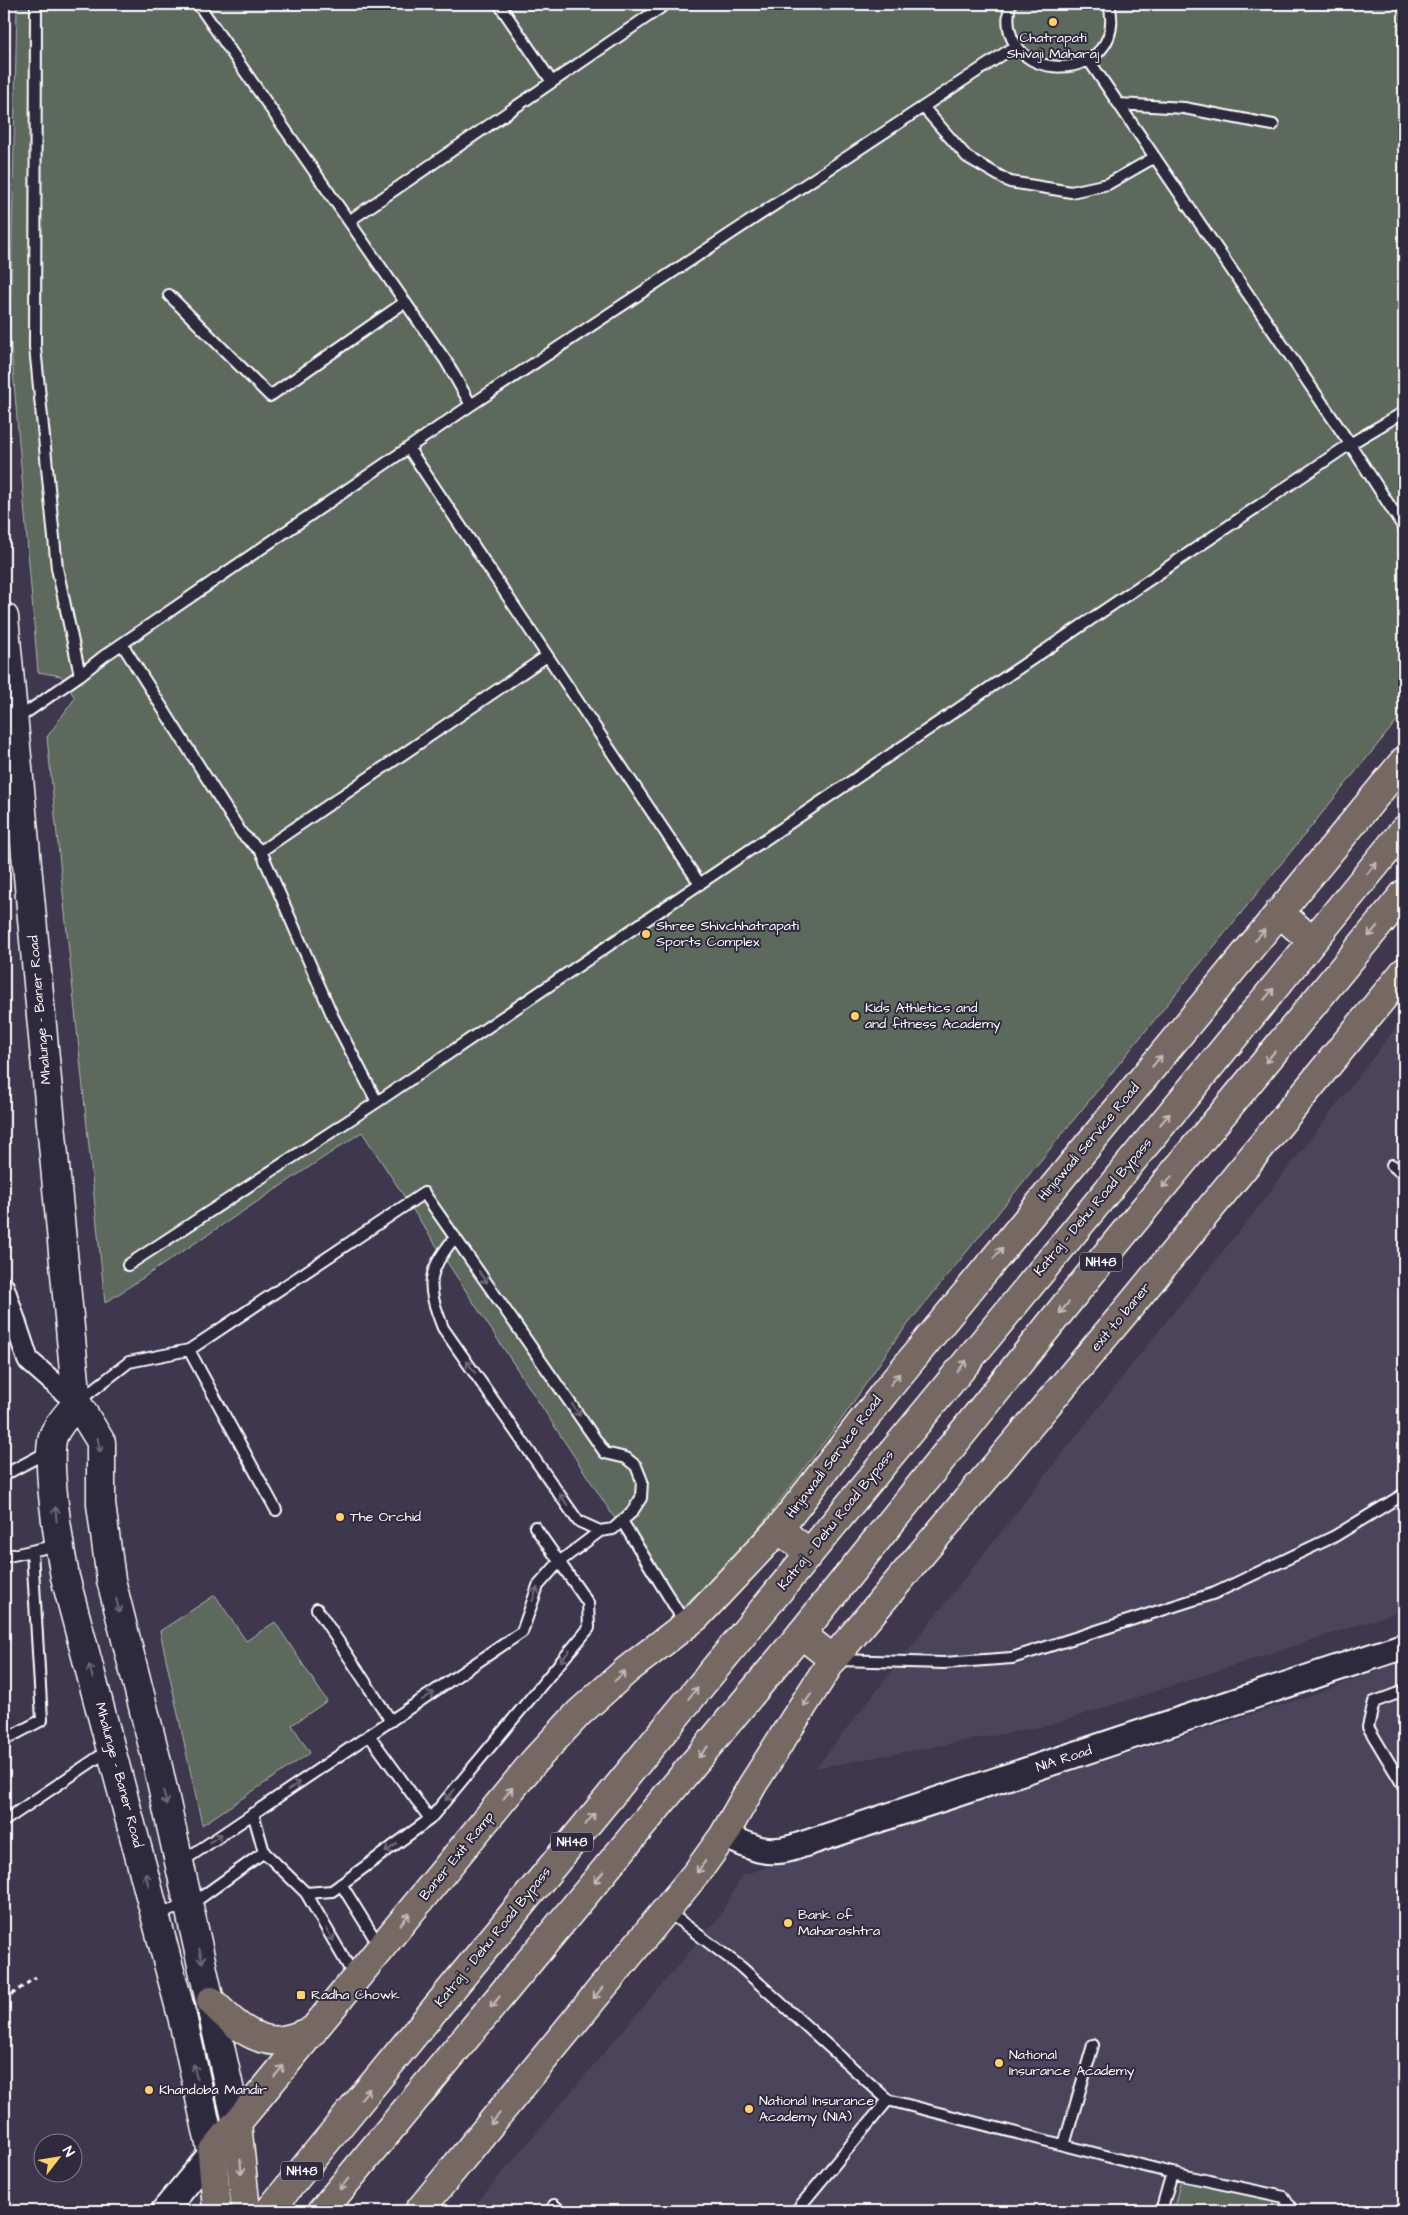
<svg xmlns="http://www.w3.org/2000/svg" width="1408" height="2215" viewBox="0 0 1408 2215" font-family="'Architects Daughter',sans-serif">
<rect width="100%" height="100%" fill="#3e374e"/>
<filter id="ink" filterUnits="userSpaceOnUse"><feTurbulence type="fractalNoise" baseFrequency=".02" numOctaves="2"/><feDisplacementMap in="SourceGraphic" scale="10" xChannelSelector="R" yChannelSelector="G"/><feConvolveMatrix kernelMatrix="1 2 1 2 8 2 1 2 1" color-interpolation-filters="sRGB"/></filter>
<g filter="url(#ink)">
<path fill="#4c445c" d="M 1404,1017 L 1404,1610 L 1051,1725 L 816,1768 L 1153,1338 L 1249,1219 Z
M 1404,1661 L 1404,2211 L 470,2211 L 720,1916 L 742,1875 L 1310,1696 Z"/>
<path fill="#5d695d" stroke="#aeb4ae" d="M 17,4 L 1404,4 L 1404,636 L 1401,639 L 1404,644 L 1404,712 L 896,1339 L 844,1416 L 733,1562 L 676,1612 L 362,1132 L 105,1303 L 47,737 L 75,698 L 61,676 L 38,672 L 10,334 Z
M 215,1595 L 246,1641 L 275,1622 L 327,1701 L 292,1725 L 310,1753 L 202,1825 L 160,1631 Z
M 1181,2180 L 1283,2202 L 1288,2211 L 1173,2211 Z"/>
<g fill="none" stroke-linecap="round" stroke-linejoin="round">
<defs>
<path id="service" d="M 36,4 L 35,347 L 57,568 L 80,675
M 198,4 L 446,361 L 471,405
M 499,4 L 552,82
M 1010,4 C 992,89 1130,86 1109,4
M 1088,59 L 1350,444 L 1404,528
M 1119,104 L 1184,108 L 1273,125
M 924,108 L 967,157 L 1010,182 L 1071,192 L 1108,184 L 1155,157
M 349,221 L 666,4
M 169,295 L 270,396 L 405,302
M 409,449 L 700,884
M 122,644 L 242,834 L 261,851 L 333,1017 L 377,1102
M 17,719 L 80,675 L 104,656 L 471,405 L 1017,45
M 261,851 L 547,656
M 1392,1165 L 1404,1175
M 455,1237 C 426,1274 426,1284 443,1328 L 578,1521 L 600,1531
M 128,1265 L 377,1102 L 1350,444 L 1404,412
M 189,1350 L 276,1510
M 80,1400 L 129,1362 L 189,1350 L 424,1193 L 605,1453 L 626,1458 L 636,1466 L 642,1481 L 641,1498 L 632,1512 L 613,1529 L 600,1531 L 559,1562 L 538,1586 L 522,1632 L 180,1863
M 4,1475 L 49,1451
M 622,1521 L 686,1625
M 4,1557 L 58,1545
M 317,1609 L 391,1721
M 838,1660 L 944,1663 L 1012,1658 L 1215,1593 L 1335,1536 L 1404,1494
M 1404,1691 L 1374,1702 L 1368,1727 L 1404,1787
M 369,1735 L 430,1819
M 4,1740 L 42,1720 L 32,1551
M 253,1813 L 264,1852 L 306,1893 L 332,1891 L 430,1819 L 589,1628 L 588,1603 L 535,1527
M 4,1821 L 109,1750
M 341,1884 L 380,1947
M 306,1893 L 354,1976
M 667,1911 L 741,1967 L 888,2100 L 1172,2173 L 1284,2197 L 1293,2211
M 156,1913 L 189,1906 L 264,1852
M 1064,2145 L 1093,2045
M 554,2205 L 561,2211
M 796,2211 L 888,2100
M 1161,2211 L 1172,2173"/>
<path id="minor" d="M 4,1288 L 28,1360 L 77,1403"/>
<path id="tertiary" d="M 724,1835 C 750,1846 763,1856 792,1848 L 1404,1646
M 164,2211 L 212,2153"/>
<path id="secondary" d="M 4,617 L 77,1403 L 101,1442 L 101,1504 L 111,1580 L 156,1758 L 237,2123
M 77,1403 C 70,1412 59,1423 54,1434 C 44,1454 60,1551 65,1577 L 182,2016 L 212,2153"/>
<path id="primary" d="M 1279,912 L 1312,941
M 801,1634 L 833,1659
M 211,2001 C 230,2020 253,2044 283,2040 C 293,2038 303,2034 313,2031
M 237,2123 L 246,2211
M 217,2211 L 212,2153 L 255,2101 L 536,1759 L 579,1713 L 627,1670 L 696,1617 L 779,1529 L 885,1392 L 1404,761
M 419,2211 L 698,1871 L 724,1835 L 753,1784 L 833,1659 L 1131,1305 L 1404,972"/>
<path id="trunk" d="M 779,1529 L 809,1553
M 269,2211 L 1404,830
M 322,2211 L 801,1634 L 1092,1272 L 1404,894"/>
</defs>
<use href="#service" stroke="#fff" stroke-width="14"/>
<use href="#minor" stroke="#fff" stroke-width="24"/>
<use href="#tertiary" stroke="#fff" stroke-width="29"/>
<use href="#secondary" stroke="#fff" stroke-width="31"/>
<use href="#primary" stroke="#fff" stroke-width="31"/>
<use href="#trunk" stroke="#fff" stroke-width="31"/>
<path stroke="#fff" stroke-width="3" stroke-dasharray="5 4" stroke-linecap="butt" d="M 4,2000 L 36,1977"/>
<use href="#service" stroke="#2f2a3d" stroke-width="10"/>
<use href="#minor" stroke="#2f2a3d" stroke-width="20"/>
<use href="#tertiary" stroke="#2f2a3d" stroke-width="25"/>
<use href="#secondary" stroke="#2f2a3d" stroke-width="28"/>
<use href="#primary" stroke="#766964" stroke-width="28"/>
<use href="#trunk" stroke="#766964" stroke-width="28"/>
</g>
<defs><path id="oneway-shaft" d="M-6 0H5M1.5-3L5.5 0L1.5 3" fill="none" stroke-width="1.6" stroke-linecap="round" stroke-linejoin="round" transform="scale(1.25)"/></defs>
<g stroke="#c1bcb9">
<use href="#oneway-shaft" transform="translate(1372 868) rotate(-50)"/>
<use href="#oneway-shaft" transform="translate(1373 931) rotate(130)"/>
<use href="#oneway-shaft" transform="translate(1260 935) rotate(-50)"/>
<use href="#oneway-shaft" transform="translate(1269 994) rotate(-50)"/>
<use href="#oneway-shaft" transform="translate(1270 1057) rotate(130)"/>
<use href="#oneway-shaft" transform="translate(1157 1061) rotate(-50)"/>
<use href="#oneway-shaft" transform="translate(1165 1119) rotate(-50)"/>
<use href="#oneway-shaft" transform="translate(1167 1182) rotate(130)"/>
<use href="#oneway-shaft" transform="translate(998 1253) rotate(-51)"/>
<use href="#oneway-shaft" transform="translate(1064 1308) rotate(129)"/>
<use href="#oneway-shaft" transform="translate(962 1366) rotate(-51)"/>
<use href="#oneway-shaft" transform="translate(895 1379) rotate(-51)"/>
<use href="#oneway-shaft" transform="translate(620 1676) rotate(-43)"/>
<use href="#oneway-shaft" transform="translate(693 1693) rotate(-51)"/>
<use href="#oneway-shaft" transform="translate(807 1700) rotate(123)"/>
<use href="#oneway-shaft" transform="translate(703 1752) rotate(130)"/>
<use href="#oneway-shaft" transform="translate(508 1793) rotate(-51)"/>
<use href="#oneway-shaft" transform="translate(590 1819) rotate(-51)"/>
<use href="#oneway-shaft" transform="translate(701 1867) rotate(126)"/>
<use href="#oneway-shaft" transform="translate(599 1877) rotate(130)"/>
<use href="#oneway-shaft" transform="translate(405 1919) rotate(-51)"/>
<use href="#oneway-shaft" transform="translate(598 1993) rotate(129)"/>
<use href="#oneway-shaft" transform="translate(495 2002) rotate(130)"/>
<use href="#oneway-shaft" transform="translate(279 2071) rotate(-50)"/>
<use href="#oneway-shaft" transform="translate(365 2094) rotate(-51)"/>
<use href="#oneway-shaft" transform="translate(495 2119) rotate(129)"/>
<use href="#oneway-shaft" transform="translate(241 2167) rotate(85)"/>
<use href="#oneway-shaft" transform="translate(344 2184) rotate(129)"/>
</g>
<g stroke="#6d6a77">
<use href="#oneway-shaft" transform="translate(483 1277) rotate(55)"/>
<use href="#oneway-shaft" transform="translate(471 1367) rotate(-125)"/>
<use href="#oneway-shaft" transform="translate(576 1410) rotate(55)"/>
<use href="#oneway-shaft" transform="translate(99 1445) rotate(79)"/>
<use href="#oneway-shaft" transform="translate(564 1500) rotate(-125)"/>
<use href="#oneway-shaft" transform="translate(56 1514) rotate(-95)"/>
<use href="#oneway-shaft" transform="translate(535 1594) rotate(-71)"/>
<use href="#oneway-shaft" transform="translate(118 1606) rotate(76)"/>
<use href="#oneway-shaft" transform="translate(565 1656) rotate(130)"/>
<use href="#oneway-shaft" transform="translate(91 1672) rotate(-105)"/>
<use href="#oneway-shaft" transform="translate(428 1696) rotate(-34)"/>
<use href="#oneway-shaft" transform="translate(294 1786) rotate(-34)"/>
<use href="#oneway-shaft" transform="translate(450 1795) rotate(130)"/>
<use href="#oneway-shaft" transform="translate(165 1798) rotate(77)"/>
<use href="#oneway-shaft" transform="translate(216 1838) rotate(-34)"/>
<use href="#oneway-shaft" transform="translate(391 1848) rotate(144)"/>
<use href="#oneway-shaft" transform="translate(147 1880) rotate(-105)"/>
<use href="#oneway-shaft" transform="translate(330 1935) rotate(60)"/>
<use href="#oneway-shaft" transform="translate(201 1956) rotate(77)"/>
<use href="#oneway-shaft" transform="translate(195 2071) rotate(-103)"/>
</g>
</g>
<g fill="#ffd166" stroke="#2f2a3d" stroke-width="2">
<circle cx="1053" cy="22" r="5"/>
<circle cx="646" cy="934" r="5"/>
<circle cx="855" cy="1016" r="5"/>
<circle cx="340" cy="1517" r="5"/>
<circle cx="788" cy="1923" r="5"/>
<rect x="296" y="1990" width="10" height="10" rx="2.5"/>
<circle cx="999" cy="2063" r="5"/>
<circle cx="149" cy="2090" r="5"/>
<circle cx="749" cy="2109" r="5"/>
</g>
<g text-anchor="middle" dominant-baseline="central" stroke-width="4" stroke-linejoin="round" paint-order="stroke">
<g fill="#2f2a3d" stroke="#c1bfc5" stroke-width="1">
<rect x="1080" y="1252.5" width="42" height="19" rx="4"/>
<rect x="551" y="1832.5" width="42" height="19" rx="4"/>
<rect x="281" y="2161.5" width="42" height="19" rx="4"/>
</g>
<g font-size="12" font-weight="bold" fill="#fff">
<text x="1101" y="1262">NH48</text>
<text x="572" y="1842">NH48</text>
<text x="302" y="2171">NH48</text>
</g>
<g font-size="14" fill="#fff" stroke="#2f2a3d" text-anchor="start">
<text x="1053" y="38" text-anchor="middle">Chatrapati<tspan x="1053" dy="16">Shivaji Maharaj</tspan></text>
<text x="656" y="926">Shree Shivchhatrapati<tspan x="656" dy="16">Sports Complex</tspan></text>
<text x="865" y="1008">Kids Athletics and<tspan x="865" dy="16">and fitness Academy</tspan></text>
<text x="350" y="1517">The Orchid</text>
<text x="798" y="1915">Bank of<tspan x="798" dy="16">Maharashtra</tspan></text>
<text x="311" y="1995">Radha Chowk</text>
<text x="1009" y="2055">National<tspan x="1009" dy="16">Insurance Academy</tspan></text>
<text x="159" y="2090">Khandoba Mandir</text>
<text x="759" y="2101">National Insurance<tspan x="759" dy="16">Academy (NIA)</tspan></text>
</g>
<g font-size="14" fill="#fff" stroke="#2f2a3d">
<text transform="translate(40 1010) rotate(-95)">Mhalunge - Baner Road</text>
<text transform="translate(1089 1142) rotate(-50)">Hinjawadi Service Road</text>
<text transform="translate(1093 1207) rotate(-50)">Katraj - Dehu Road Bypass</text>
<text transform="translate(1121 1317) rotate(-50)">exit to baner</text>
<text transform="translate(834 1457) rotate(-53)">Hinjawadi Service Road</text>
<text transform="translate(836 1520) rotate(-51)">Katraj - Dehu Road Bypass</text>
<text transform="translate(1064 1759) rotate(-18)">NIA Road</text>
<text transform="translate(119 1775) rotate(75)">Mhalunge - Baner Road</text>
<text transform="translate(457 1856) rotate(-51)">Baner Exit Ramp</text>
<text transform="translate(493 1937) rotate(-51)">Katraj - Dehu Road Bypass</text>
</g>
</g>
<rect width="1408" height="2215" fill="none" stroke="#2f2a3d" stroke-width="20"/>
<rect x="10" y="10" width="1388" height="2195" fill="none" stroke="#fff" stroke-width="2" filter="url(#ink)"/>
<g transform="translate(58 2158) rotate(59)"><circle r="24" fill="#2f2a3d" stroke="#827f8b"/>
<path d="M0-4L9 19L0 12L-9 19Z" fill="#ffd166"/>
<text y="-8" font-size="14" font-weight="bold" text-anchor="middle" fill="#ffffff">N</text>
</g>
</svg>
